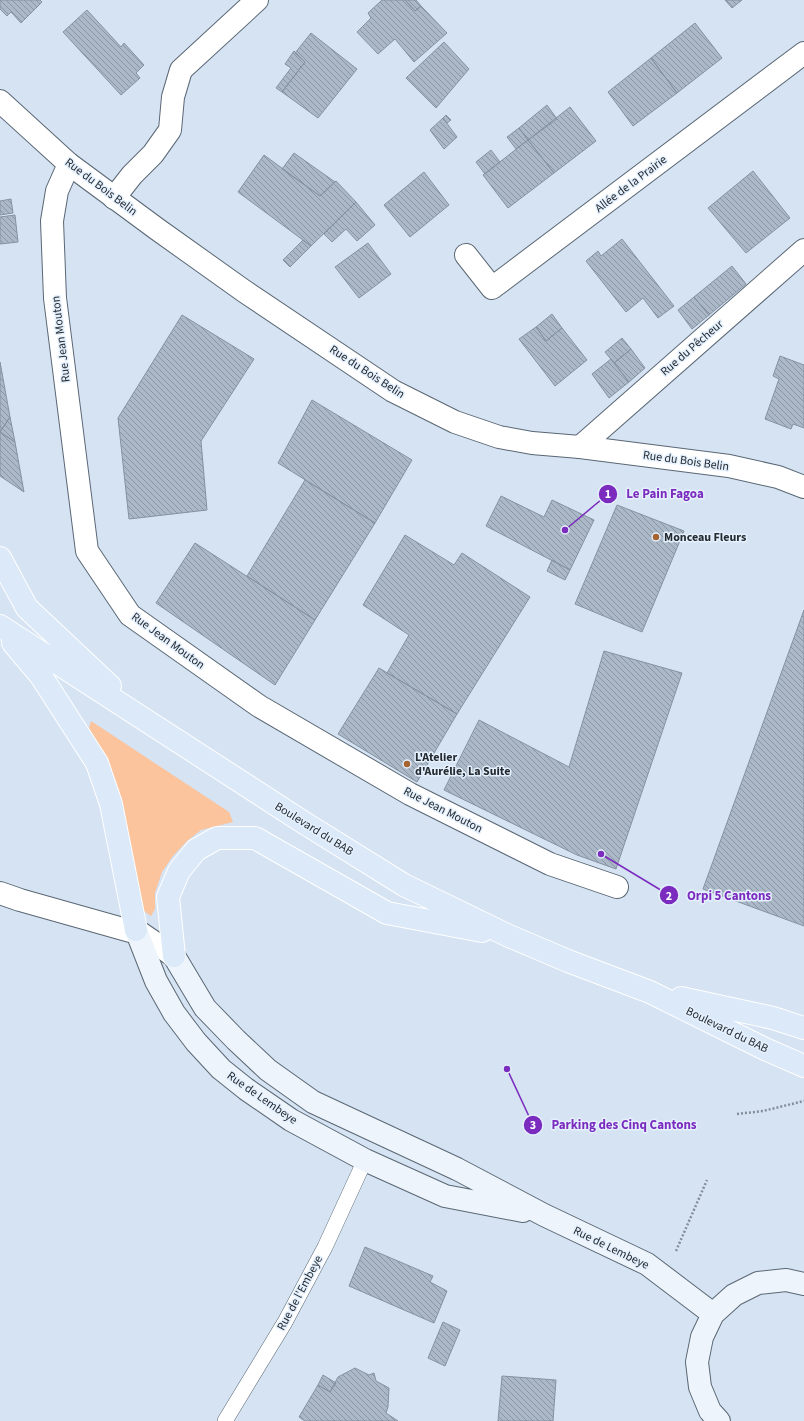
<svg xmlns="http://www.w3.org/2000/svg" width="804" height="1421" viewBox="0 0 804 1421" font-family="'Source Sans 3',sans-serif">
<defs>
<pattern id="building-back-hatch" width="6" height="6" patternUnits="userSpaceOnUse"><rect width="6" height="6" fill="#aab8c7"/><path d="M-1 5l2 2M0 0l6 6M5-1l2 2" fill="none" stroke="#8a96a2"/></pattern>
</defs>
<rect width="100%" height="100%" fill="#d5e3f3"/>
<path fill="#fbc49d" d="M 91,721 L 229,812 L 233,822 L 201,830 L 187,841 L 173,856 L 162,872 L 155,893 L 155,909 L 151,916 L 144,911 L 102,751 L 89,728 Z"/>
<path fill="url(#building-back-hatch)" stroke="#8592a1" d="M 0,0 L 40,0 L 42,2 L 21,23 L 11,12 L 7,16 L 0,9 Z
M 382,0 L 405,0 L 415,11 L 421,6 L 447,33 L 414,62 L 395,39 L 378,54 L 357,32 L 371,18 L 368,13 Z
M 405,0 L 416,0 L 421,6 L 415,11 Z
M 725,0 L 742,0 L 732,8 Z
M 87,10 L 121,47 L 124,43 L 144,65 L 136,73 L 140,78 L 121,95 L 63,32 Z
M 695,23 L 722,58 L 677,93 L 651,58 Z
M 311,33 L 357,69 L 318,118 L 282,92 L 305,62 L 295,53 Z
M 444,42 L 469,69 L 436,108 L 406,78 Z
M 294,51 L 305,62 L 282,92 L 276,88 L 291,68 L 285,64 Z
M 651,58 L 677,93 L 633,126 L 608,92 Z
M 547,105 L 557,119 L 528,140 L 519,128 Z
M 570,107 L 596,141 L 554,173 L 528,140 Z
M 446,115 L 451,120 L 447,123 L 443,118 Z
M 443,118 L 457,137 L 444,149 L 430,130 Z
M 519,128 L 528,140 L 516,149 L 507,137 Z
M 528,140 L 554,173 L 508,208 L 483,175 Z
M 491,150 L 500,162 L 485,174 L 476,162 Z
M 294,153 L 335,182 L 320,196 L 282,169 Z
M 264,155 L 320,196 L 336,181 L 356,202 L 311,246 L 238,192 Z
M 753,171 L 790,218 L 746,253 L 708,208 Z
M 424,172 L 449,205 L 410,237 L 384,205 Z
M 11,199 L 13,213 L 0,215 L 0,201 Z
M 356,202 L 375,225 L 357,241 L 346,229 L 332,242 L 324,234 Z
M 15,215 L 18,242 L 0,244 L 0,217 Z
M 622,239 L 674,306 L 658,318 L 643,298 L 626,312 L 586,261 L 598,251 L 601,256 Z
M 303,240 L 311,246 L 290,267 L 283,260 Z
M 368,243 L 391,274 L 359,298 L 335,267 Z
M 732,266 L 746,284 L 709,315 L 694,297 Z
M 694,297 L 709,315 L 692,329 L 678,310 Z
M 552,314 L 562,328 L 546,341 L 536,327 Z
M 182,315 L 254,359 L 201,441 L 207,510 L 129,519 L 118,418 Z
M 536,327 L 546,341 L 562,328 L 587,360 L 555,386 L 519,339 Z
M 622,338 L 631,349 L 614,363 L 605,352 Z
M 631,349 L 645,368 L 629,382 L 614,363 Z
M 780,356 L 804,365 L 804,428 L 793,424 L 791,429 L 765,419 L 779,379 L 773,376 Z
M 611,359 L 629,382 L 609,398 L 592,374 Z
M 0,362 L 10,417 L 0,432 Z
M 312,400 L 412,460 L 375,523 L 278,463 Z
M 10,417 L 15,442 L 0,432 Z
M 0,432 L 15,442 L 24,492 L 0,476 Z
M 305,480 L 375,523 L 315,620 L 247,576 Z
M 501,496 L 544,517 L 552,500 L 594,520 L 570,570 L 486,526 Z
M 617,505 L 684,531 L 642,632 L 575,604 Z
M 405,535 L 454,565 L 462,553 L 530,597 L 457,714 L 387,673 L 409,635 L 363,605 Z
M 195,543 L 315,620 L 275,685 L 156,603 Z
M 552,560 L 570,570 L 565,580 L 547,571 Z
M 804,610 L 804,926 L 703,889 Z
M 604,651 L 682,673 L 616,869 L 577,855 L 444,790 L 479,720 L 569,767 Z
M 379,668 L 457,714 L 417,782 L 338,734 Z
M 365,1247 L 433,1276 L 430,1282 L 447,1291 L 434,1323 L 349,1286 Z
M 443,1322 L 460,1330 L 445,1366 L 428,1358 Z
M 355,1368 L 369,1375 L 374,1373 L 376,1381 L 389,1388 L 388,1407 L 386,1413 L 398,1421 L 305,1421 L 299,1417 L 318,1385 L 330,1392 L 338,1377 Z
M 323,1375 L 336,1383 L 330,1392 L 318,1385 Z
M 502,1376 L 556,1380 L 553,1421 L 498,1421 Z"/>
<g fill="none" stroke-linecap="round" stroke-linejoin="round">
<defs>
<path id="service" d="M 225,1421 L 285,1322 L 325,1247 L 365,1160"/>
<path id="minor" d="M 69,164 L 57,191 L 52,221 L 55,298 L 87,551 L 130,615 L 259,706 L 410,794 L 550,864 L 617,887
M 114,198 L 132,175 L 153,154 L 170,130 L 173,97 L 181,70 L 257,0
M 466,255 L 492,288 L 804,53
M 580,447 L 804,250
M 0,893 L 20,900 L 130,931 L 136,930 L 174,956"/>
<path id="tertiary" d="M 0,101 L 69,164 L 157,229 L 244,291 L 393,391 L 455,422 L 499,437 L 532,443 L 580,447 L 729,466 L 778,477 L 804,487"/>
<path id="secondary" d="M 136,930 L 156,981 L 174,1013 L 196,1042 L 221,1069 L 246,1089 L 291,1120 L 365,1160 L 445,1196 L 523,1211
M 174,956 L 205,1008 L 236,1040 L 268,1070 L 313,1102 L 457,1169 L 544,1215 L 647,1264 L 713,1314
M 719,1421 L 710,1411 L 700,1387 L 697,1362 L 702,1337 L 713,1314 L 734,1295 L 758,1283 L 786,1280 L 804,1284"/>
<path id="primary" d="M 0,558 L 27,608 L 110,686
M 0,626 L 306,824 L 404,885 L 509,936 L 568,961 L 650,992 L 765,1049 L 804,1066
M 13,643 L 41,676 L 97,763 L 111,804 L 136,930
M 174,956 L 168,897 L 179,871 L 196,850 L 217,838 L 255,838 L 387,913 L 482,931
M 681,998 L 773,1018 L 804,1028"/>
</defs>
<use href="#service" stroke="#5a6774" stroke-width="16"/>
<use href="#minor" stroke="#5a6774" stroke-width="24"/>
<use href="#tertiary" stroke="#5a6774" stroke-width="24"/>
<use href="#secondary" stroke="#5a6774" stroke-width="24"/>
<use href="#primary" stroke="#fff" stroke-width="24"/>
<path stroke="#848e99" stroke-width="2.5" stroke-dasharray="2 2" stroke-linecap="butt" d="M 737,1114 L 763,1111 L 804,1101
M 676,1251 L 707,1180"/>
<use href="#service" stroke="#fff" stroke-width="15"/>
<use href="#minor" stroke="#fff" stroke-width="22"/>
<use href="#tertiary" stroke="#fff" stroke-width="22"/>
<use href="#secondary" stroke="#edf4fb" stroke-width="22"/>
<use href="#primary" stroke="#dbe9f8" stroke-width="22"/>
</g>
<g fill="#a66530" stroke="#e4f0fd" stroke-width="1.5">
<circle cx="656" cy="537" r="4"/>
<circle cx="407" cy="764" r="4"/>
</g>
<g text-anchor="middle" dominant-baseline="central" stroke-width="3" stroke-linejoin="round" paint-order="stroke">
<g font-size="12" fill="#242a30" stroke="#e4f0fd">
<text transform="translate(631 184) rotate(-37)">Allée de la Prairie</text>
<text transform="translate(101 187) rotate(37)">Rue du Bois Belin</text>
<text transform="translate(61 339) rotate(-97)">Rue Jean Mouton</text>
<text transform="translate(692 348) rotate(-41)">Rue du Pêcheur</text>
<text transform="translate(367 372) rotate(33)">Rue du Bois Belin</text>
<text transform="translate(686 461) rotate(8)">Rue du Bois Belin</text>
<text transform="translate(168 641) rotate(36)">Rue Jean Mouton</text>
<text transform="translate(443 810) rotate(27)">Rue Jean Mouton</text>
<text transform="translate(314 829) rotate(32)">Boulevard du BAB</text>
<text transform="translate(727 1030) rotate(26)">Boulevard du BAB</text>
<text transform="translate(262 1098) rotate(35)">Rue de Lembeye</text>
<text transform="translate(611 1248) rotate(26)">Rue de Lembeye</text>
<text transform="translate(300 1293) rotate(-62)">Rue de l'Embeye</text>
</g>
<g font-size="12" font-weight="bold" fill="#242a30" stroke="#e4f0fd" text-anchor="start">
<text x="664" y="537">Monceau Fleurs</text>
<text x="415" y="757">L'Atelier<tspan x="415" dy="14">d'Aurélie, La Suite</tspan></text>
</g>
</g>
<path fill="none" stroke="#7b2cbf" stroke-width="1.5" d="M565 530L608 494M601 854L669 895M507 1069L533 1125"/>
<g fill="#7b2cbf" stroke="#e4f0fd" stroke-width="1.5">
<circle cx="565" cy="530" r="4"/>
<circle cx="601" cy="854" r="4"/>
<circle cx="507" cy="1069" r="4"/>
<circle cx="608" cy="494" r="10"/>
<circle cx="669" cy="895" r="10"/>
<circle cx="533" cy="1125" r="10"/>
</g>
<g font-size="12" text-anchor="middle" font-weight="bold" fill="#fff">
<text x="608" y="498">1</text>
<text x="669" y="900">2</text>
<text x="533" y="1129">3</text>
</g>
<g font-size="13" text-anchor="middle" font-weight="bold" fill="#7b2cbf" stroke="#e4f0fd" stroke-width="3" stroke-linejoin="round" paint-order="stroke">
<text x="665" y="498">Le Pain Fagoa</text>
<text x="729" y="900">Orpi 5 Cantons</text>
<text x="624" y="1129">Parking des Cinq Cantons</text>
</g>
</svg>
